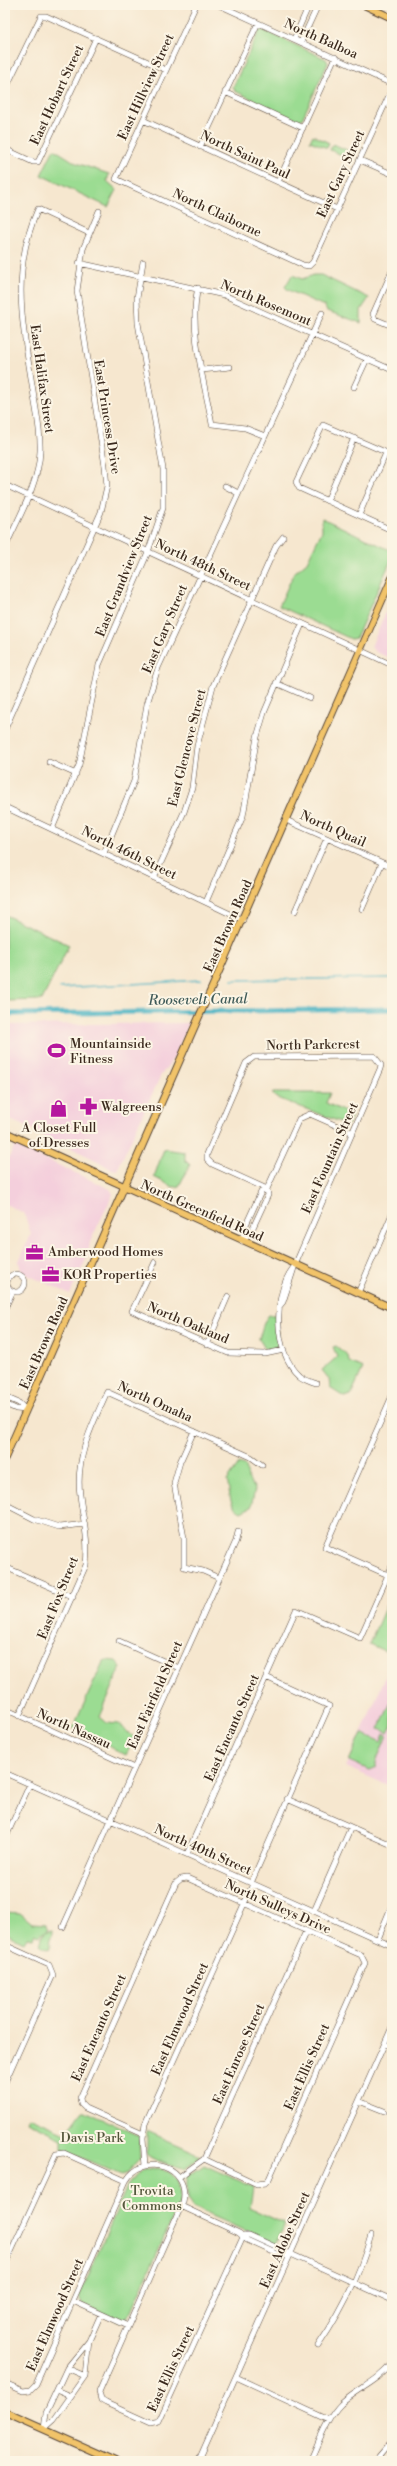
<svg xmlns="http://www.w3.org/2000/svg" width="397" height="2466" viewBox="0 0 397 2466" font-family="'Libre Bodoni',serif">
<rect width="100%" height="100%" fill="#fcf5e5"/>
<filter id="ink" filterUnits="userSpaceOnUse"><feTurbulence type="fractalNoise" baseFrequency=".025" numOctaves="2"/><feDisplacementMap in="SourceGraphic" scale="8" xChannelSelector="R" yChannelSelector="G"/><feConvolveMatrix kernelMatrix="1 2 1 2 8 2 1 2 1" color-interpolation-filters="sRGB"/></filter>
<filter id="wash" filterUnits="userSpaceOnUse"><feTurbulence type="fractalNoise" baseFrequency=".012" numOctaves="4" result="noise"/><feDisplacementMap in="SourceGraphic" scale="16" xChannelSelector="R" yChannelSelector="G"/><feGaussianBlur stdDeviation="0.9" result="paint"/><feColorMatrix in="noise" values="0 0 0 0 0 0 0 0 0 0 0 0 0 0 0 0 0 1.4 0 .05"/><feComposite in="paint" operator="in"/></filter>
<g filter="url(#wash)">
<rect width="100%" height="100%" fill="#f6e7cf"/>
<path fill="#f4cfdc" d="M 392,597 L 392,659 L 376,652 L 371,647 Z
M 189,1023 L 175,1056 L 161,1075 L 117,1170 L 111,1169 L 98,1161 L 65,1145 L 50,1141 L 32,1129 L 5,1118 L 5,1025 Z
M 15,1145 L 110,1189 L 113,1194 L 90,1242 L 88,1255 L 70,1294 L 21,1272 L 19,1261 L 31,1234 L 24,1213 L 5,1204 L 5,1167 Z
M 392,1662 L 392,1787 L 346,1767 Z"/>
<path fill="#9bdc92" stroke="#6b8358" d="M 263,30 L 326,59 L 328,63 L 302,119 L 298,121 L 235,91 L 233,87 L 259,31 Z
M 313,135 L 329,143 L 327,148 L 310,141 Z
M 333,144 L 349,151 L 347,157 L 330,150 Z
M 54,149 L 76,163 L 109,174 L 107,181 L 117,190 L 108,207 L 41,175 Z
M 292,275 L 302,279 L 314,275 L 321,275 L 369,298 L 361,310 L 361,323 L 327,311 L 324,306 L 288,290 L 285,287 Z
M 322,518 L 392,551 L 392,558 L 356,638 L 351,639 L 279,606 L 294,573 L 307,562 L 322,531 Z
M 5,915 L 69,945 L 42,1000 L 5,1001 Z
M 272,1093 L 330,1093 L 326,1103 L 352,1115 L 348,1125 L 275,1097 Z
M 164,1149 L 185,1152 L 185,1160 L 190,1165 L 179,1186 L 173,1187 L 154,1177 Z
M 269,1315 L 276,1315 L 278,1346 L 266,1350 L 259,1339 L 264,1322 Z
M 336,1346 L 348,1356 L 349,1362 L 363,1368 L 351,1395 L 344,1397 L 330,1388 L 329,1379 L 322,1370 L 337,1357 L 333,1347 Z
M 239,1464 L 246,1467 L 248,1478 L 255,1489 L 251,1507 L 241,1512 C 228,1505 231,1494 227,1481 Z
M 392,1592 L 392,1645 L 389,1653 L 369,1644 Z
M 106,1660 L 116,1661 L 121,1667 L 100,1717 L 107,1723 L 118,1724 L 135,1738 L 126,1755 L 73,1728 L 103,1662 Z
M 392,1700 L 392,1725 L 388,1733 L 379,1729 Z
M 362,1733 L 381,1742 L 384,1734 L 387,1735 L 376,1762 L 376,1767 L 369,1770 L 349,1761 Z
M 5,1912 L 20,1913 L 32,1923 L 45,1924 L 48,1929 L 39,1936 L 35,1934 L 33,1938 L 27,1937 L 24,1942 L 5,1933 Z
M 52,1930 L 53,1934 L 50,1938 L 51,1945 L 49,1949 L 40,1945 C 43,1937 41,1931 52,1930 Z
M 83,2110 L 139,2136 L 140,2159 L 127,2173 L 121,2175 L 62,2149 L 62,2139 L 27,2122 L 29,2117 L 66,2133 Z
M 147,2132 L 147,2131 L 201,2155 L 185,2169 C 179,2169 149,2159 147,2153 Z
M 204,2165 L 253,2187 L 250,2208 L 285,2224 L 276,2244 L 192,2207 L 187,2200 L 187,2177 Z
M 157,2167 C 176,2172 183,2185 179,2204 L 128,2318 L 121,2321 L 82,2304 L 79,2296 L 129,2182 L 143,2170 Z"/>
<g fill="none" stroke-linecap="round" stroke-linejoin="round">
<path stroke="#46b2c3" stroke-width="1.5" d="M 232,980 L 392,978
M 60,988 L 201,980"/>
<path stroke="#46b2c3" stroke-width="5" d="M 5,1014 L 392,1009"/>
</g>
</g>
<g filter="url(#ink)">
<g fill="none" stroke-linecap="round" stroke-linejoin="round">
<defs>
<path id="minor" d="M 196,5 L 116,179 L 303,265 L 309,266 L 313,262 L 392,89
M 219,5 L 392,84
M 294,39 L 309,5
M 301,42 L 318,5
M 5,90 L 41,16 L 46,16 L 166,70
M 225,92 L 303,128
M 143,120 L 337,209
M 200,147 L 258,23
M 5,149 L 33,162 L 38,162 L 96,38
M 360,160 L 392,174
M 278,182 L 335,57
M 79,263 L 224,295 L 392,370
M 392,271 L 373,314 L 375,319 L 392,326
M 198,288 C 188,327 205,385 212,424 L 245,428 L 265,436
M 202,370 L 230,367
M 354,387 L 367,359
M 392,455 L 323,425 L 296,482 L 299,488 L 387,528 L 392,527
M 5,485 L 392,665
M 225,486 L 238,493
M 327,501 L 354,438
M 359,515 L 386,453
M 5,548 C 18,518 39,484 40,451 C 41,433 37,415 34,397 C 24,331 9,273 38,209 L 89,233
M 276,683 L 310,698
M 5,729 L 101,512 L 107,486 L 105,466 L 77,291 L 83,249 L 99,211
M 49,762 L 76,774
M 5,807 L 243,920
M 286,820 L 392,867
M 52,829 L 79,765 L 99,665 L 148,552 L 163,508 L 163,469 L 138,323 L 137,298 L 143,262
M 104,853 L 134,781 L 147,704 L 158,668 L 322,313
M 154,878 L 184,812 L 192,788 L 197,746 L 213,686 L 276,546 L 283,537
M 206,902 L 243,816 L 257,737 L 264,713 L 302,624
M 362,909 L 382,863
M 295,911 L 327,838
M 267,1189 L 212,1164 L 207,1159 L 207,1154 L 246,1063 L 254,1057 L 374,1056 L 381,1065 L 380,1069 L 295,1265 L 283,1302 L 279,1307
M 242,1241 L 250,1234 L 268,1195 L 267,1189 L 299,1119 L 310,1114 L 353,1133
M 242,1241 L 244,1229 L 261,1192 L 267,1189
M 155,1262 L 132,1311 L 228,1353 L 265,1354 L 284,1350
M 293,1268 C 273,1294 273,1352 299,1375 C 303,1379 311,1381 316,1383
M7 1283a9 9 0 1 1 18 0a9 9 0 1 1-18 0Z
M 358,1293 L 392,1214
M 5,1308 L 13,1291
M 207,1345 L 228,1296
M 5,1397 L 19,1403 L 26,1410
M 5,1404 L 16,1409 L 26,1410
M 194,1431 L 180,1462 L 174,1483 L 184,1538 L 184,1567 L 203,1571 L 219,1578
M 5,1504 L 34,1519 L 59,1527 L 85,1524
M 5,1567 L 73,1597
M 388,1575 L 325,1547 L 392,1396
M 119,1641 L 179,1668
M 5,1709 L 134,1768
M 19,1716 L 86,1565 C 89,1536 83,1522 80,1495 C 75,1458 92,1425 107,1392 L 251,1457 L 262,1465
M 5,1773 L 392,1946
M 287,1799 L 392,1845
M 5,1839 L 30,1784
M 187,1854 L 296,1610 L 360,1638 L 392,1566
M 251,1883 L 329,1706 L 266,1677
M 314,1911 L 351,1827
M 63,1927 L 236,1541 L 238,1532
M 378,1939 L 392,1905
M 5,1945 L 49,1965 L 53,1975 L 5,2082
M 385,2044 L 392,2047
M 359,2101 L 384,2111
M 143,2134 L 85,2108 L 81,2104 L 80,2098 L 176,1883 L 181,1879 L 187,1878 L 361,1955 L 365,1963 L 269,2179 L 265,2183 L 257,2184 L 204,2159
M 145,2166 L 143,2138 L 145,2124 L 253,1884
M 179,2177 L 204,2159 L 306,1931
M 181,2206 L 239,2233 L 247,2240 L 282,2256 L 290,2255
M 244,2235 L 249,2235 L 392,2300
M 5,2265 L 56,2154 L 64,2153 L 126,2181
M 73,2301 L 128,2326
M 318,2346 C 342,2311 360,2275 371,2235
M 67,2368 L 85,2376
M 236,2377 L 329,2420
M 5,2383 L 23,2391 L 30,2390 L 36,2384 L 126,2181 C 144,2151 191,2167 183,2202 L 99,2392 L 101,2400 L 106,2403 L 150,2423 L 159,2421 L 244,2235
M 57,2390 L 71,2396
M 44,2429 L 46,2413 L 67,2368 L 89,2341 L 101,2314
M 44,2429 L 54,2420 L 85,2376 L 89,2341
M 198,2461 L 392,2027
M 310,2461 C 319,2442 326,2419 341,2404 C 357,2389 379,2381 392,2363
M 375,2461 L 392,2441"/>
<path id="major" d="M 364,5 L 392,18
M 5,1132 L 392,1308
M 5,1458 L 392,578
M 5,2412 L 115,2461"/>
</defs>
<use href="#minor" stroke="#574639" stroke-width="6"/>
<use href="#major" stroke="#574639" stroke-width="8"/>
<use href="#minor" stroke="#fff" stroke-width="5"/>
<use href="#major" stroke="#f1c369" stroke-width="6"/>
</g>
</g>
<defs>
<symbol id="stadium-bare" viewBox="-9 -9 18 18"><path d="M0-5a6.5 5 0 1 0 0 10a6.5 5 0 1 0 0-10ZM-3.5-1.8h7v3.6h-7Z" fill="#b5179e" stroke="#fcf5e5" stroke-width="2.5" paint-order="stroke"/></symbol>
<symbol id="pharmacy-bare" viewBox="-9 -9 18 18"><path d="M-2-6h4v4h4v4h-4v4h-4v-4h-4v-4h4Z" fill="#b5179e" stroke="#fcf5e5" stroke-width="2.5" paint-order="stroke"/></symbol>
<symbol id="shop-bare" viewBox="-9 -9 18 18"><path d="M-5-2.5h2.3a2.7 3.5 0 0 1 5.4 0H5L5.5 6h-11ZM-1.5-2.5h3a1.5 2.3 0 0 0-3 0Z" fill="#b5179e" stroke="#fcf5e5" stroke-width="2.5" paint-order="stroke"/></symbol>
<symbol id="office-bare" viewBox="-9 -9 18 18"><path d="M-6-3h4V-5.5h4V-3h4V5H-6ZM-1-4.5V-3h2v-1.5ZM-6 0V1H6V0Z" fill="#b5179e" stroke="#fcf5e5" stroke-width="2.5" paint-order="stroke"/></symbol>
</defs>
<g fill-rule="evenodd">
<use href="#stadium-bare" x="44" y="1038" width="25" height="25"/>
<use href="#pharmacy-bare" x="76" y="1094" width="25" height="25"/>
<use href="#shop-bare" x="46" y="1096" width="25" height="25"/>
<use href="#office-bare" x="22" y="1240" width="25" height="25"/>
<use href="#office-bare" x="38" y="1262" width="25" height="25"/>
</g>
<g text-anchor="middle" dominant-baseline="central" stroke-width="4" stroke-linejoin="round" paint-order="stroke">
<g font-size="13" fill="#3b2a1e" stroke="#fcf5e5">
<text transform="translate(321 39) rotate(24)">North Balboa</text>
<text transform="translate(146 87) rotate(-65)">East Hillview Street</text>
<text transform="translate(57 95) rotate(-65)">East Hobart Street</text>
<text transform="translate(245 155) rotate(25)">North Saint Paul</text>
<text transform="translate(341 174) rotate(-65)">East Gary Street</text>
<text transform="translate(217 213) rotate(25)">North Claiborne</text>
<text transform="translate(266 303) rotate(23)">North Rosemont</text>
<text transform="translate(42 379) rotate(82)">East Halifax Street</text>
<text transform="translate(107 417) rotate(81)">East Princess Drive</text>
<text transform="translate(203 565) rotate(25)">North 48th Street</text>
<text transform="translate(124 576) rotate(-68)">East Grandview Street</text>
<text transform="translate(165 629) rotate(-67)">East Gary Street</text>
<text transform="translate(187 748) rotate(-76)">East Glencove Street</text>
<text transform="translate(333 829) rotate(24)">North Quail</text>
<text transform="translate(129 853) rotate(26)">North 46th Street</text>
<text transform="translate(228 926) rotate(-66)">East Brown Road</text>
<text transform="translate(313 1045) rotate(-1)">North Parkcrest</text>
<text transform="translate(330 1158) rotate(-66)">East Fountain Street</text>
<text transform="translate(202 1211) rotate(24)">North Greenfield Road</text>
<text transform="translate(188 1323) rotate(23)">North Oakland</text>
<text transform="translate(44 1343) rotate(-66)">East Brown Road</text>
<text transform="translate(155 1402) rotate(24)">North Omaha</text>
<text transform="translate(58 1598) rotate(-68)">East Fox Street</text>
<text transform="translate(155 1695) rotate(-66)">East Fairfield Street</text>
<text transform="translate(232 1728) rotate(-66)">East Encanto Street</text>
<text transform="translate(74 1729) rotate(24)">North Nassau</text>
<text transform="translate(203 1850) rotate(24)">North 40th Street</text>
<text transform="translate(278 1907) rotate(24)">North Sulleys Drive</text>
<text transform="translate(180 2019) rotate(-66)">East Elmwood Street</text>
<text transform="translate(99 2028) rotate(-66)">East Encanto Street</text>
<text transform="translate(239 2054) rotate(-66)">East Enrose Street</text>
<text transform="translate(307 2067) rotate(-66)">East Ellis Street</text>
<text transform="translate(285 2240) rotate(-66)">East Adobe Street</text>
<text transform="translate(55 2315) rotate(-66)">East Elmwood Street</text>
<text transform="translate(171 2369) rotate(-65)">East Ellis Street</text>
</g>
<g font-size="13" fill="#3b2a1e" stroke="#fcf5e5" text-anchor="start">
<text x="70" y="1044">Mountainside<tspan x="70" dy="15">Fitness</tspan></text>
<text x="101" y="1107">Walgreens</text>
<text x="59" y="1128" text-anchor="middle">A Closet Full<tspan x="59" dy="15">of Dresses</tspan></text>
<text x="48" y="1252">Amberwood Homes</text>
<text x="63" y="1275">KOR Properties</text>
</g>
<g font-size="13" fill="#53563b" stroke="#fcf5e5">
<text x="92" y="2138">Davis Park</text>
<text x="152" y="2191">Trovita<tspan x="152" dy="15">Commons</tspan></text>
</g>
<g font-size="14" font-style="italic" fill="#3f5a58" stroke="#fcf5e5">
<text transform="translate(198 1000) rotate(-1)">Roosevelt Canal</text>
</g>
</g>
<rect width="397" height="2466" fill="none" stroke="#fcf5e5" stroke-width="20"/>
</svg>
